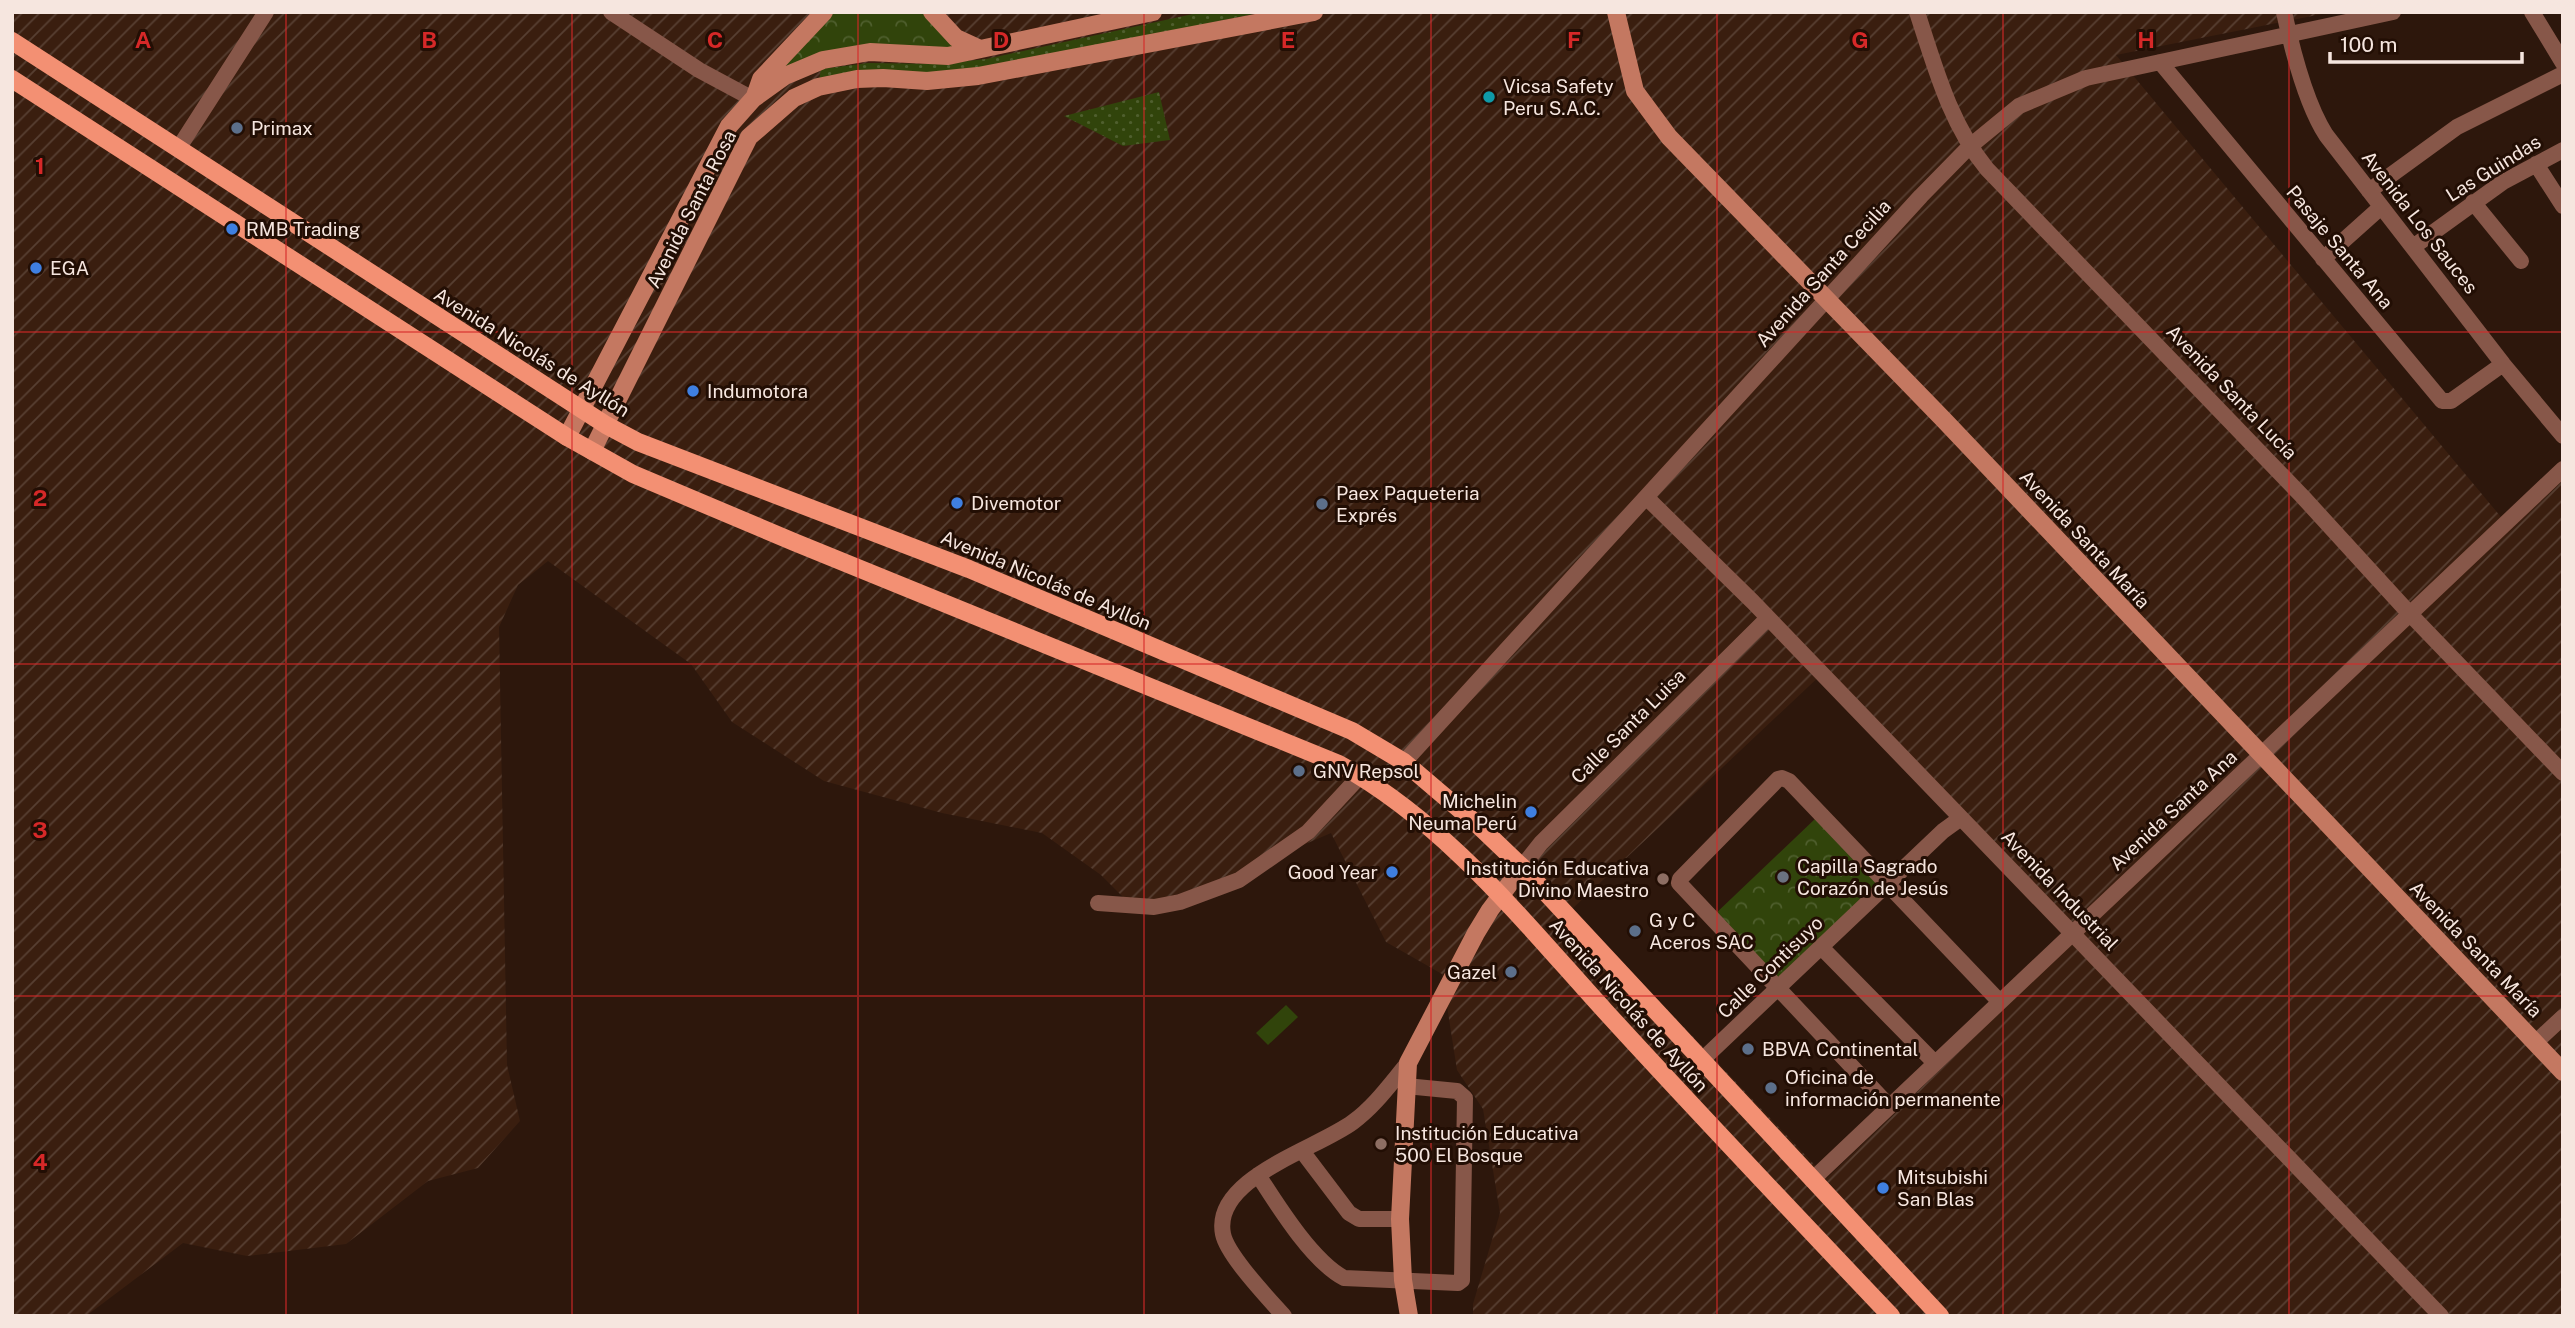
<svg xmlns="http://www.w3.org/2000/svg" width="2575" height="1328" viewBox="0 0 2575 1328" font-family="'Public Sans',sans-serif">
<defs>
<pattern id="industrial-furrows" width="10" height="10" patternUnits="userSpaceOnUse" patternTransform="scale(1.75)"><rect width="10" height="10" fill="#3a1e0f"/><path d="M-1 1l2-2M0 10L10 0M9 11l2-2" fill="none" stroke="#573f32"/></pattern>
<pattern id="grass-dots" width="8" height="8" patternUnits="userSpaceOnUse" patternTransform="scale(1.75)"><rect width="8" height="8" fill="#31440b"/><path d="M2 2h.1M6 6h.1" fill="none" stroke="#4f5f2e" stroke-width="1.8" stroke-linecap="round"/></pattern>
<pattern id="forest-crowns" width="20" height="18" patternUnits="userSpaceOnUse" patternTransform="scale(1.75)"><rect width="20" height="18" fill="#31440b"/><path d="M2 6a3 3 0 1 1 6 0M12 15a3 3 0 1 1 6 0" fill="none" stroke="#4f5f2e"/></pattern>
</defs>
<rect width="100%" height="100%" fill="#2d170c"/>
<path fill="url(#industrial-furrows)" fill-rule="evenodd" d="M 12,12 L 2332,12 L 2116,55 L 2501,517 L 2563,474 L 2563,1316 L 1473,1316 L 1473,1304 L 1500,1213 L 1483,1109 L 1457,1070 L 1442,974 L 1386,942 L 1331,833 L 1222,880 L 1156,901 L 1124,898 L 1101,875 L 1042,833 L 942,813 L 824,781 L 732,722 L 691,664 L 548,561 L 518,585 L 499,627 L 507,1065 L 520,1121 L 478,1168 L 428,1181 L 346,1244 L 247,1256 L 183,1243 L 86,1316 L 12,1316 ZM 1825,671 L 2082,934 L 1827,1178 L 1572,909 Z"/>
<path fill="url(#grass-dots)" d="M 1202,12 L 1263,12 L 960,75 L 819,80 L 821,69 L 868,63 L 940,64 L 986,59 Z
M 1159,92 L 1170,140 L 1123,146 L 1064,116 Z"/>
<path fill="url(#forest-crowns)" d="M 834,12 L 927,12 L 974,49 L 869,48 L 771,80 L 790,54 Z
M 1816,818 L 1882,887 L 1778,986 L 1712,917 Z"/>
<path fill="#31440b" d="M 1286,1005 L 1298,1017 L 1268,1045 L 1256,1033 Z"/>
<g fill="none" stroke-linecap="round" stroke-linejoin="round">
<path stroke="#875749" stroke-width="16" d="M 611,12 L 699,70 L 753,99
M 1917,12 C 1935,67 1950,124 1987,169 L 2302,496 L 2409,613 L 2563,773
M 2284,12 C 2292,49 2306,104 2326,135 L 2503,364 L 2563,436
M 2532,12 L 2563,63
M 2160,62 L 2442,401 L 2451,401 L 2503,364
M 178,149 L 266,12
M 2536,164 L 2563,206
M 2369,191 L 2457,127 L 2563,74
M 2473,202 L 2521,261
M 2413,247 L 2503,182 L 2563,150
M 2323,259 L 2381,207
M 1646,497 L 1753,602 L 2441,1316
M 1404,762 L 1921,196 L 1969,147 L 2019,106 L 2086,78 L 2393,12
M 1522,867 L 1541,843 L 1768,618
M 1098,903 L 1154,907 L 1180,902 L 1239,880 L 1308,832 L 1360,776
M 1821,947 L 1935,1063
M 2536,1042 L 2563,1017
M 1701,1061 L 1943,831 L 1961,818
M 1889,1106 L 1679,883 L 1680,879 L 1778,779 L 1782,778 L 1789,781 L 2000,1002
M 1302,1151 L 1349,1213 L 1359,1219 L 1400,1219
M 1258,1175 C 1278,1206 1312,1261 1344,1278 L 1458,1283 L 1462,1280 L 1465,1098 L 1457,1091 L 1406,1086
M 1812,1180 L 2563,469
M 1284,1316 C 1268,1298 1227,1255 1223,1234 C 1212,1178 1317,1149 1353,1122 C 1375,1106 1391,1083 1408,1063"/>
<path stroke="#c47861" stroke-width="18" d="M 932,12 L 956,38 L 980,49
M 1616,12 L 1635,91 L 1669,137 L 1943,419 L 2563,1072
M 755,96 L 761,79 L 824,12
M 567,437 L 729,126 L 753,99 L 785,76 L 823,60 L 870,52 L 948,56 L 1153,12
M 592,451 L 749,137 L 794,98 L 818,87 L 857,79 L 883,78 L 927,81 L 978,76 L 1314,12
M 1409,1316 L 1403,1280 L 1400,1219 L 1408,1063 L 1476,933 L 1490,910 L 1522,867"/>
<path stroke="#f39073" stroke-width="18" d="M 12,41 L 606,425 L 638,442 L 969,569 L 1352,731 L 1404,762 L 1478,825 L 1522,867 L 1940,1316
M 12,79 L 567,437 L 633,474 L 794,542 L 1339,764 C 1447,824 1523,921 1605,1011 C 1699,1114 1795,1215 1891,1316"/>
</g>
<path fill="none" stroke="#d62828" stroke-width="2" stroke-opacity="0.55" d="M 286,12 L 286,1316M 572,12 L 572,1316M 858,12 L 858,1316M 1144,12 L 1144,1316M 1431,12 L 1431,1316M 1717,12 L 1717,1316M 2003,12 L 2003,1316M 2289,12 L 2289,1316M 12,332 L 2563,332M 12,664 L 2563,664M 12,996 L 2563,996"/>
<circle fill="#0f9aa8" stroke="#220e04" stroke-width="2.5" cx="1489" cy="97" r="7"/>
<g fill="#5c6f8a" stroke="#220e04" stroke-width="2.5">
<circle cx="237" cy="128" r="7"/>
<circle cx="1322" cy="504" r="7"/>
<circle cx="1299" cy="771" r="7"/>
<circle cx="1635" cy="931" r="7"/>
<circle cx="1511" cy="972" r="7"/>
<circle cx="1748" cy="1049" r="7"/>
<circle cx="1771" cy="1088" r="7"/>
</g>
<g fill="#3f7fe0" stroke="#220e04" stroke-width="2.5">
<circle cx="232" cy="229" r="7"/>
<circle cx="36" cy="268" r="7"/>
<circle cx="693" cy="391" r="7"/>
<circle cx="957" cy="503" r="7"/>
<circle cx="1531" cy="812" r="7"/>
<circle cx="1392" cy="872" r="7"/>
<circle cx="1883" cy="1188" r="7"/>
</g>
<circle fill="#6b7280" stroke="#220e04" stroke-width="2.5" cx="1783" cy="877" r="7"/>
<g fill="#8d6e63" stroke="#220e04" stroke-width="2.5">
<circle cx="1663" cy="879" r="7"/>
<circle cx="1381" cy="1144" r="7"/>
</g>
<g text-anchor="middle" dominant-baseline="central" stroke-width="6" stroke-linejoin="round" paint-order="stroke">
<g font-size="19" fill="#f6e6df" stroke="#220e04" text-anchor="start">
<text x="1503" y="86">Vicsa Safety<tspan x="1503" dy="22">Peru S.A.C.</tspan></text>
<text x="251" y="128">Primax</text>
<text x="246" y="229">RMB Trading</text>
<text x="50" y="268">EGA</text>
<text x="707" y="391">Indumotora</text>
<text x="1336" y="493">Paex Paqueteria<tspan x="1336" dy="22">Exprés</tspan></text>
<text x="971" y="503">Divemotor</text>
<text x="1313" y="771">GNV Repsol</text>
<text x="1517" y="801" text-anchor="end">Michelin<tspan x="1517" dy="22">Neuma Perú</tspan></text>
<text x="1797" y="866">Capilla Sagrado<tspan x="1797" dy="22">Corazón de Jesús</tspan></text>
<text x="1649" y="868" text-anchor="end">Institución Educativa<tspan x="1649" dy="22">Divino Maestro</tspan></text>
<text x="1378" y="872" text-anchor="end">Good Year</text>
<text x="1649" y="920">G y C<tspan x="1649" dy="22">Aceros SAC</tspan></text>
<text x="1497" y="972" text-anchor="end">Gazel</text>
<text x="1762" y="1049">BBVA Continental</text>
<text x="1785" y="1077">Oficina de<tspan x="1785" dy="22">información permanente</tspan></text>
<text x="1395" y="1133">Institución Educativa<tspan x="1395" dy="22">500 El Bosque</tspan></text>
<text x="1897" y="1177">Mitsubishi<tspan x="1897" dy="22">San Blas</tspan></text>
</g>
<g font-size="19" fill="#f6e6df" stroke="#220e04">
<text transform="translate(2493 168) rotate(-32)">Las Guindas</text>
<text transform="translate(691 209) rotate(-63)">Avenida Santa Rosa</text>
<text transform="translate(2420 222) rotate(52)">Avenida Los Sauces</text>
<text transform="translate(2340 247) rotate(50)">Pasaje Santa Ana</text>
<text transform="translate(1823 273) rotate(-48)">Avenida Santa Cecilia</text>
<text transform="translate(532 352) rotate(32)">Avenida Nicolás de Ayllón</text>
<text transform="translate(2232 392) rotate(46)">Avenida Santa Lucía</text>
<text transform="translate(2085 539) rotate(47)">Avenida Santa María</text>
<text transform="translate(1046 580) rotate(23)">Avenida Nicolás de Ayllón</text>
<text transform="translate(1628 726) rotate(-45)">Calle Santa Luisa</text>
<text transform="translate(2173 810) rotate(-43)">Avenida Santa Ana</text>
<text transform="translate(2060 890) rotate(46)">Avenida Industrial</text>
<text transform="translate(2476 949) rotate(46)">Avenida Santa María</text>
<text transform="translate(1770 967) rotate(-44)">Calle Contisuyo</text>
<text transform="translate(1629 1005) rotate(48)">Avenida Nicolás de Ayllón</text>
</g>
</g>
<g font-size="23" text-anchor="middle" font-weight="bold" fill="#d62828" stroke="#220e04" stroke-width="6" stroke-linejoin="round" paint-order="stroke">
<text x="143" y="48">A</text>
<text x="429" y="48">B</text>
<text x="715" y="48">C</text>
<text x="1001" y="48">D</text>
<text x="1288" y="48">E</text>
<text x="1574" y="48">F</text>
<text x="1860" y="48">G</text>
<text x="2146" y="48">H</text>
<text x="40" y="174">1</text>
<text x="40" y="506">2</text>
<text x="40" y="838">3</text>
<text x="40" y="1170">4</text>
</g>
<rect width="2575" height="1328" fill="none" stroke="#f6e6df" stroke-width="28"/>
<path d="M2330 52v10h192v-10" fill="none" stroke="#f6e6df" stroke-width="3.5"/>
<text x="2340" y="52" font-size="21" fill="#f6e6df" stroke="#220e04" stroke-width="5" paint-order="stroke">100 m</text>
</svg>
